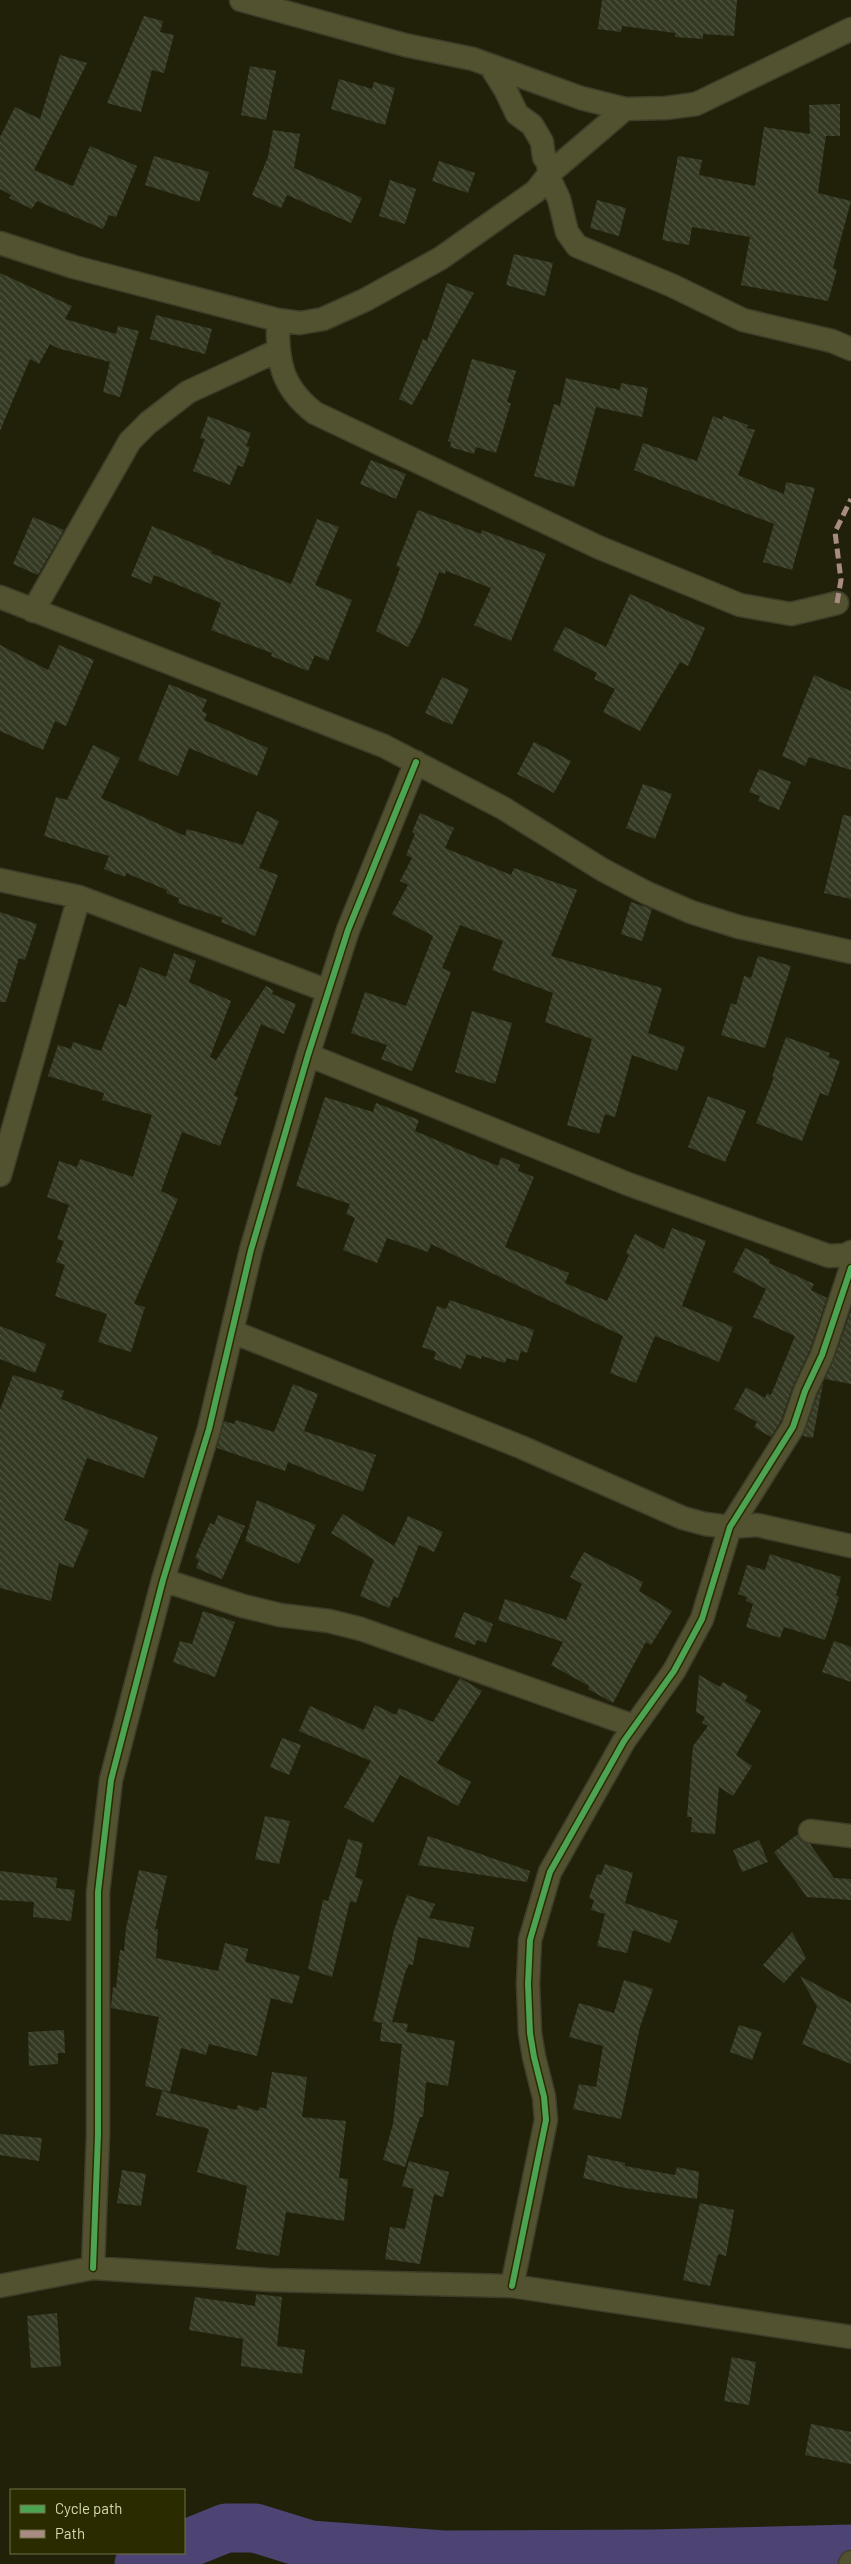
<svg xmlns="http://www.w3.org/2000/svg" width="851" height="2564" viewBox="0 0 851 2564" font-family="Barlow,sans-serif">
<defs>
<pattern id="building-back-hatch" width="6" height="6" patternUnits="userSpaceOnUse" patternTransform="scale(1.25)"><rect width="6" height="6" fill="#343923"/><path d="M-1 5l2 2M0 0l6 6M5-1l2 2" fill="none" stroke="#515541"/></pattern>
</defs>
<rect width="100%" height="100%" fill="#21210a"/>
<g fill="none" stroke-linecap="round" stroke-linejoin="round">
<path stroke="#4d4474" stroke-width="49" d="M 184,2545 L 226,2528 L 255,2528 L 310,2545 L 443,2555 L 652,2554 L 851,2549
M 139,2564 L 166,2553"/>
</g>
<path fill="url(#building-back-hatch)" d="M 602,0 L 737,0 L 734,36 L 703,34 L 703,39 L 675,37 L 675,33 L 622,26 L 621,32 L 598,29 Z
M 144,16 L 163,21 L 160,32 L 174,35 L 164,73 L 152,70 L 141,112 L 107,103 Z
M 60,55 L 87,63 L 34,170 L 73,186 L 90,146 L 137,166 L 116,217 L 109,215 L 103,229 L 37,201 L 32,209 L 9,198 L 11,195 L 0,189 L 0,137 L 15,107 L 40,119 Z
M 250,66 L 276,71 L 266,120 L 241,115 Z
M 339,79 L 372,89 L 374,82 L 395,88 L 385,125 L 331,109 Z
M 840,104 L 840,136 L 824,136 L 826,136 L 818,193 L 851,201 L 833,268 L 837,270 L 828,301 L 741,285 L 750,237 L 692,227 L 689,245 L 662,240 L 678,156 L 702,160 L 699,175 L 755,186 L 764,127 L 810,134 L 809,105 Z
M 273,130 L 300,134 L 294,168 L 362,198 L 351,223 L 287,195 L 281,208 L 252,195 L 268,157 Z
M 154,156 L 209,172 L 199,202 L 145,185 Z
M 439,161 L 475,173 L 468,193 L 432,181 Z
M 390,180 L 416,189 L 405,224 L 379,216 Z
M 597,200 L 626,208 L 619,236 L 590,228 Z
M 514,254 L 553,263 L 545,296 L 506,285 Z
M 0,273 L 72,306 L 65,319 L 116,334 L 118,326 L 139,331 L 120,397 L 103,392 L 110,362 L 57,348 L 50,344 L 39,364 L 30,359 L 0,431 Z
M 447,283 L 474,293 L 412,405 L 399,399 L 423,339 L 427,341 Z
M 156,315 L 212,329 L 205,354 L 150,339 Z
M 472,359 L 516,371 L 507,402 L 511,403 L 496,453 L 476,447 L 474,454 L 450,447 L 451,442 L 448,441 Z
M 566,378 L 620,390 L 621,383 L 648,388 L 642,417 L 596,407 L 574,487 L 534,476 L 554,404 L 560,406 Z
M 208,416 L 251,433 L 246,446 L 250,447 L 243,467 L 238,465 L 230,485 L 193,471 L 205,439 L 200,438 Z
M 713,416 L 722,420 L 723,416 L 748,425 L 747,428 L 755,430 L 738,475 L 784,494 L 786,482 L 815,488 L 792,570 L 763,562 L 774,524 L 634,470 L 643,443 L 697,461 Z
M 371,460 L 406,474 L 396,499 L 360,484 Z
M 418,510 L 481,534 L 482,530 L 546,554 L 511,641 L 474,625 L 491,588 L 446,571 L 445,574 L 439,572 L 421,621 L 408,647 L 376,631 L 400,568 L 396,566 Z
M 33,517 L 64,530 L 38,575 L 13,564 Z
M 317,519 L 339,527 L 315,585 L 352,600 L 328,661 L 315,655 L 308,671 L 271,656 L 272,653 L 211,630 L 221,603 L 154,575 L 151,584 L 131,576 L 152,526 L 212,551 L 211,553 L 291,584 Z
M 630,594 L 705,628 L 688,666 L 680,662 L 640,731 L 603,712 L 615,689 L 594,679 L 597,673 L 553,650 L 565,627 L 606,647 Z
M 0,645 L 48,670 L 59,645 L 94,660 L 66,726 L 55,721 L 43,750 L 0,731 Z
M 814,675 L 851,691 L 851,770 L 809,757 L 805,766 L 782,756 Z
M 442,677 L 469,689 L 452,725 L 425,713 Z
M 169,684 L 207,700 L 202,711 L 207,714 L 204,720 L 268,748 L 257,776 L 189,748 L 178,776 L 138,760 Z
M 534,742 L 571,761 L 554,793 L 517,774 Z
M 93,745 L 120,758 L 101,798 L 185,836 L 187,829 L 243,845 L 257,811 L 279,821 L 259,868 L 278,875 L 255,936 L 221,922 L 223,918 L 178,903 L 179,898 L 166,893 L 167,890 L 126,873 L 125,877 L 104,869 L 109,856 L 44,836 L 56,797 L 67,800 Z
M 759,769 L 791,782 L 779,810 L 758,801 L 760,796 L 749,792 Z
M 643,784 L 672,794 L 655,839 L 626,828 Z
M 420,813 L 454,828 L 445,848 L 511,875 L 514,868 L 577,890 L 551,956 L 662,988 L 648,1033 L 685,1047 L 677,1071 L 632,1055 L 615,1117 L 605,1114 L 599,1134 L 567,1125 L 592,1039 L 545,1022 L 553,993 L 492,970 L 503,941 L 460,925 L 442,968 L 451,972 L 412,1071 L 381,1059 L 387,1045 L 351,1033 L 365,992 L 406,1006 L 433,936 L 392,914 L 408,885 L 400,881 L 412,858 L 406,855 L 415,834 L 412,832 Z
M 843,815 L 851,816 L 851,899 L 824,893 Z
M 631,902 L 652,909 L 642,941 L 621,934 Z
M 0,912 L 37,924 L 25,960 L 19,958 L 6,1002 L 0,1002 Z
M 174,953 L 196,961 L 189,982 L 231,1001 L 210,1057 L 216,1060 L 266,986 L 273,990 L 272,994 L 296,1004 L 284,1034 L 261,1024 L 234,1096 L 238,1097 L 220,1146 L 182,1132 L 161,1191 L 178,1199 L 134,1304 L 145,1307 L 131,1352 L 98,1342 L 107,1314 L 55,1296 L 65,1265 L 56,1262 L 64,1241 L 57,1239 L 69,1205 L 47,1197 L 59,1161 L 77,1167 L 80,1159 L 133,1177 L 152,1115 L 102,1100 L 104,1093 L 48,1076 L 58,1045 L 71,1049 L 73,1042 L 101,1051 L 119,1004 L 126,1007 L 140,967 L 166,977 Z
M 758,956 L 791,966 L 765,1048 L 721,1035 L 731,1003 L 736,1005 L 744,976 L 751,978 Z
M 472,1011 L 512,1023 L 495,1084 L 455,1072 Z
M 786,1037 L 830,1053 L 828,1057 L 840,1061 L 828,1096 L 820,1093 L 802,1141 L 756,1123 L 774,1077 L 772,1077 Z
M 708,1096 L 746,1111 L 725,1162 L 688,1147 Z
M 325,1097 L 373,1112 L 376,1103 L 419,1120 L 415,1131 L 498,1166 L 501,1157 L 520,1165 L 518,1171 L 534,1177 L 505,1247 L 569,1273 L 565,1283 L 607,1301 L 629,1255 L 626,1253 L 635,1234 L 664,1249 L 672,1228 L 706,1241 L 682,1306 L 733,1327 L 719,1362 L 655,1336 L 636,1383 L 610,1373 L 623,1336 L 431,1244 L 428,1252 L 387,1238 L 377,1263 L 343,1250 L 355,1218 L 346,1214 L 350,1204 L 296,1186 Z
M 745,1248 L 770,1260 L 769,1263 L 814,1284 L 811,1290 L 827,1298 L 810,1350 L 793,1386 L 781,1421 L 771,1437 L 754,1427 L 757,1422 L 734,1409 L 746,1387 L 765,1398 L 767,1393 L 771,1395 L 795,1336 L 753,1317 L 766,1289 L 733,1272 Z
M 450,1300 L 534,1330 L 527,1353 L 521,1351 L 518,1361 L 507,1358 L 505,1363 L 482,1356 L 481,1359 L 467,1354 L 461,1369 L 434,1359 L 436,1352 L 422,1347 L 437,1306 L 446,1309 Z
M 851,1310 L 851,1384 L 825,1379 L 834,1359 Z
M 0,1326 L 46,1344 L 35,1373 L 0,1359 Z
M 13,1375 L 64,1391 L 61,1399 L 158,1437 L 144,1478 L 87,1458 L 64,1520 L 89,1530 L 73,1568 L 59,1563 L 51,1601 L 0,1588 L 0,1410 Z
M 823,1383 L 813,1438 L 803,1436 L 817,1396 Z
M 293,1384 L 318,1394 L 304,1431 L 376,1455 L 363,1492 L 288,1462 L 285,1471 L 217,1448 L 224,1421 L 234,1424 L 236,1420 L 274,1432 Z
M 257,1500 L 316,1525 L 299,1564 L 245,1541 Z
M 343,1514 L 394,1546 L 408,1516 L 443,1532 L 434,1552 L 419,1545 L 398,1598 L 394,1596 L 389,1608 L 360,1596 L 374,1560 L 331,1533 Z
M 218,1515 L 245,1526 L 222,1579 L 196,1568 L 199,1560 L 195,1558 L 210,1523 L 214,1525 Z
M 584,1552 L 643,1582 L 639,1591 L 672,1611 L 651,1645 L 646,1642 L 613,1703 L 588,1689 L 589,1686 L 551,1665 L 563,1642 L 498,1620 L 505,1599 L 566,1620 L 582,1584 L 570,1577 Z
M 770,1554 L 841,1577 L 836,1595 L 839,1597 L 825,1640 L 784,1627 L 780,1638 L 746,1627 L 753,1604 L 746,1601 L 747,1597 L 738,1594 L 747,1565 L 765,1570 Z
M 203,1611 L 235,1622 L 215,1677 L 173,1662 L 180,1641 L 192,1644 Z
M 464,1612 L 493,1624 L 486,1643 L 477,1640 L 475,1645 L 454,1637 Z
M 834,1641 L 851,1647 L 851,1682 L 822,1672 Z
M 699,1675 L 720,1687 L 723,1682 L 748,1696 L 745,1701 L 761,1711 L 736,1755 L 752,1766 L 733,1796 L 719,1787 L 715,1834 L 691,1832 L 692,1817 L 687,1817 L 693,1746 L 708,1726 L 702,1723 L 705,1717 L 696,1712 Z
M 460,1678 L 482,1691 L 437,1763 L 471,1782 L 458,1806 L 400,1775 L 373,1823 L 344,1807 L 371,1761 L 299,1731 L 310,1706 L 364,1730 L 375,1705 L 396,1715 L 399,1708 L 433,1722 Z
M 282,1738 L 301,1745 L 289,1775 L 270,1767 Z
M 265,1816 L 290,1821 L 279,1864 L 255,1859 Z
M 798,1834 L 802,1841 L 810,1844 L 834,1878 L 851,1879 L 851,1900 L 807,1897 L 774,1852 Z
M 428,1836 L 530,1871 L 527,1882 L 418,1865 Z
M 348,1839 L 363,1843 L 355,1877 L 363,1880 L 356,1903 L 350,1901 L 332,1977 L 308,1969 L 323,1900 L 328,1901 Z
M 759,1840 L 768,1862 L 742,1872 L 733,1850 Z
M 605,1864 L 633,1873 L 625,1903 L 678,1921 L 670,1943 L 633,1930 L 627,1953 L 597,1946 L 605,1914 L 591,1910 L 594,1900 L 589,1898 L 597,1874 L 601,1875 Z
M 139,1870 L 167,1876 L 155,1929 L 158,1929 L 156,1958 L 218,1971 L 225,1943 L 248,1949 L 245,1962 L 300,1976 L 292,2004 L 271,1998 L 257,2056 L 209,2044 L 206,2055 L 181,2048 L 170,2092 L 145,2086 L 159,2017 L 111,2008 L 113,1987 L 116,1988 L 120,1950 L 124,1951 L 126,1928 Z
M 0,1871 L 57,1878 L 56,1888 L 75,1890 L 71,1921 L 33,1917 L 34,1902 L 0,1900 Z
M 407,1895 L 435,1904 L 429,1918 L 474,1927 L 469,1948 L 418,1937 L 413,1965 L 409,1964 L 405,1973 L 392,2022 L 408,2024 L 406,2032 L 455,2041 L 448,2086 L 426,2082 L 423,2117 L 420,2117 L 405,2167 L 383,2160 L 393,2124 L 402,2044 L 380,2041 L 382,2023 L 373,2021 L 394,1930 Z
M 792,1932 L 806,1958 L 784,1983 L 763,1965 Z
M 800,1976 L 851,2003 L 851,2064 L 802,2044 L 817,2007 Z
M 624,1980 L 653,1989 L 640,2027 L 621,2119 L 573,2109 L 579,2084 L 596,2087 L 603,2046 L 569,2037 L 579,2003 L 614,2013 Z
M 739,2025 L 762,2032 L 752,2060 L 730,2052 Z
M 64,2030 L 65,2053 L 58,2053 L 58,2064 L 29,2066 L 28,2032 Z
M 272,2072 L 307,2077 L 302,2117 L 346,2121 L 339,2178 L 348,2179 L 344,2221 L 286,2212 L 279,2256 L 236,2249 L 247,2186 L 197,2172 L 209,2129 L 156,2115 L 162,2091 L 236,2110 L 238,2105 L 258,2111 L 260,2107 L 266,2109 Z
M 0,2134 L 42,2138 L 39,2161 L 0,2155 Z
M 588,2155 L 625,2163 L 625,2166 L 675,2175 L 677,2167 L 699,2172 L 697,2199 L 625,2188 L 583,2178 Z
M 409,2161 L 449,2172 L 443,2197 L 434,2194 L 420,2264 L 385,2259 L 390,2227 L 405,2229 L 414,2189 L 402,2186 Z
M 122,2170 L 146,2174 L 141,2206 L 117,2203 Z
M 700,2203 L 734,2210 L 726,2256 L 718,2254 L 710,2286 L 683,2280 Z
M 256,2294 L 282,2297 L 277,2346 L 305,2350 L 302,2374 L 241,2366 L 243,2339 L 189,2330 L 195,2297 L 255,2306 Z
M 57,2313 L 61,2366 L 31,2368 L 27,2316 Z
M 732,2357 L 756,2362 L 749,2405 L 724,2401 Z
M 811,2424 L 851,2432 L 851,2464 L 805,2455 Z"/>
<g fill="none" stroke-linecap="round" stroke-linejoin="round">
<defs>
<path id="street" d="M 241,0 L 405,45 L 473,59 L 581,98 L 625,109
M 491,67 L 506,91 L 517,114 L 532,125 L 542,142 L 544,157 L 548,163 L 550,180 L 559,199 L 567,232 L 577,246 L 671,285 L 743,320 L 832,341 L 851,349
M 0,243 L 74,267 L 278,320 L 300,323 L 323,319 L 365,300 L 441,258 L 536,191 L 550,173 L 625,109 L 666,108 L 696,104 L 851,29
M 278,320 C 277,361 281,387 315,413 L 598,547 L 740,605 L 791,614 L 837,603
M 0,597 L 384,746 L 503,808 L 603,870 L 647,893 L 691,912 L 739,927 L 851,952
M 33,611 L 130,441 L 148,423 L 188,392 L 277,351
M 0,880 L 79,897 L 328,991
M 308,1055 L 628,1184 L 829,1256 L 846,1255 L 851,1252
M 0,1175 L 79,897
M 233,1332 L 521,1447 L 683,1518 L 705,1524 L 730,1527 L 757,1525 L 851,1546
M 163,1580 L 243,1606 L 280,1615 L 329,1621 L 361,1629 L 634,1726
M 810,1831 L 851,1836
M 93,2268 L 98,2135 L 98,1892 L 111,1780 L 163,1580 L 209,1429 L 251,1250 L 308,1055 L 348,930 L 416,762
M 0,2286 L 93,2268 L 270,2280 L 512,2286 L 851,2337
M 512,2286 L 546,2120 L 544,2097 L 534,2057 L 530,2033 L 528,1984 L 530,1940 L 550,1872 L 624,1741 L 674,1671 L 702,1619 L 730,1527 L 793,1427 L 805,1391 L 822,1355 L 851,1268
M 850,2564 L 851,2562"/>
</defs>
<use href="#street" stroke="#3d3d2a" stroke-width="25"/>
<use href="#street" stroke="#525230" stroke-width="22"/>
<path stroke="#a88b81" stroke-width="5" stroke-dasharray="10 5" stroke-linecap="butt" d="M 837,603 L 841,580 L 835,532 L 851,499"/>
<defs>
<path id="cycleway" d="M 93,2268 L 98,2135 L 98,1892 L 111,1780 L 163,1580 L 209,1429 L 251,1250 L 308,1055 L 348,930 L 416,762
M 512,2286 L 546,2120 L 544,2097 L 534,2057 L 530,2033 L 528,1984 L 530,1940 L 550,1872 L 624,1741 L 674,1671 L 702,1619 L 730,1527 L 793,1427 L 805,1391 L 822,1355 L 851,1268"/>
</defs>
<use href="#cycleway" stroke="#2b2b00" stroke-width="9"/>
<use href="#cycleway" stroke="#4ca352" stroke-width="6"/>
</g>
<rect x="10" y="2489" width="175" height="65" fill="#2b2b00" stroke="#707147"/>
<rect x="20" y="2505" width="25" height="8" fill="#4ca352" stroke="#707147"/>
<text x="55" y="2514" font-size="15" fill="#d7d9b1">Cycle path</text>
<rect x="20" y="2530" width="25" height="8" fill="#a88b81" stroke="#707147"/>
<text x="55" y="2539" font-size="15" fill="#d7d9b1">Path</text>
</svg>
